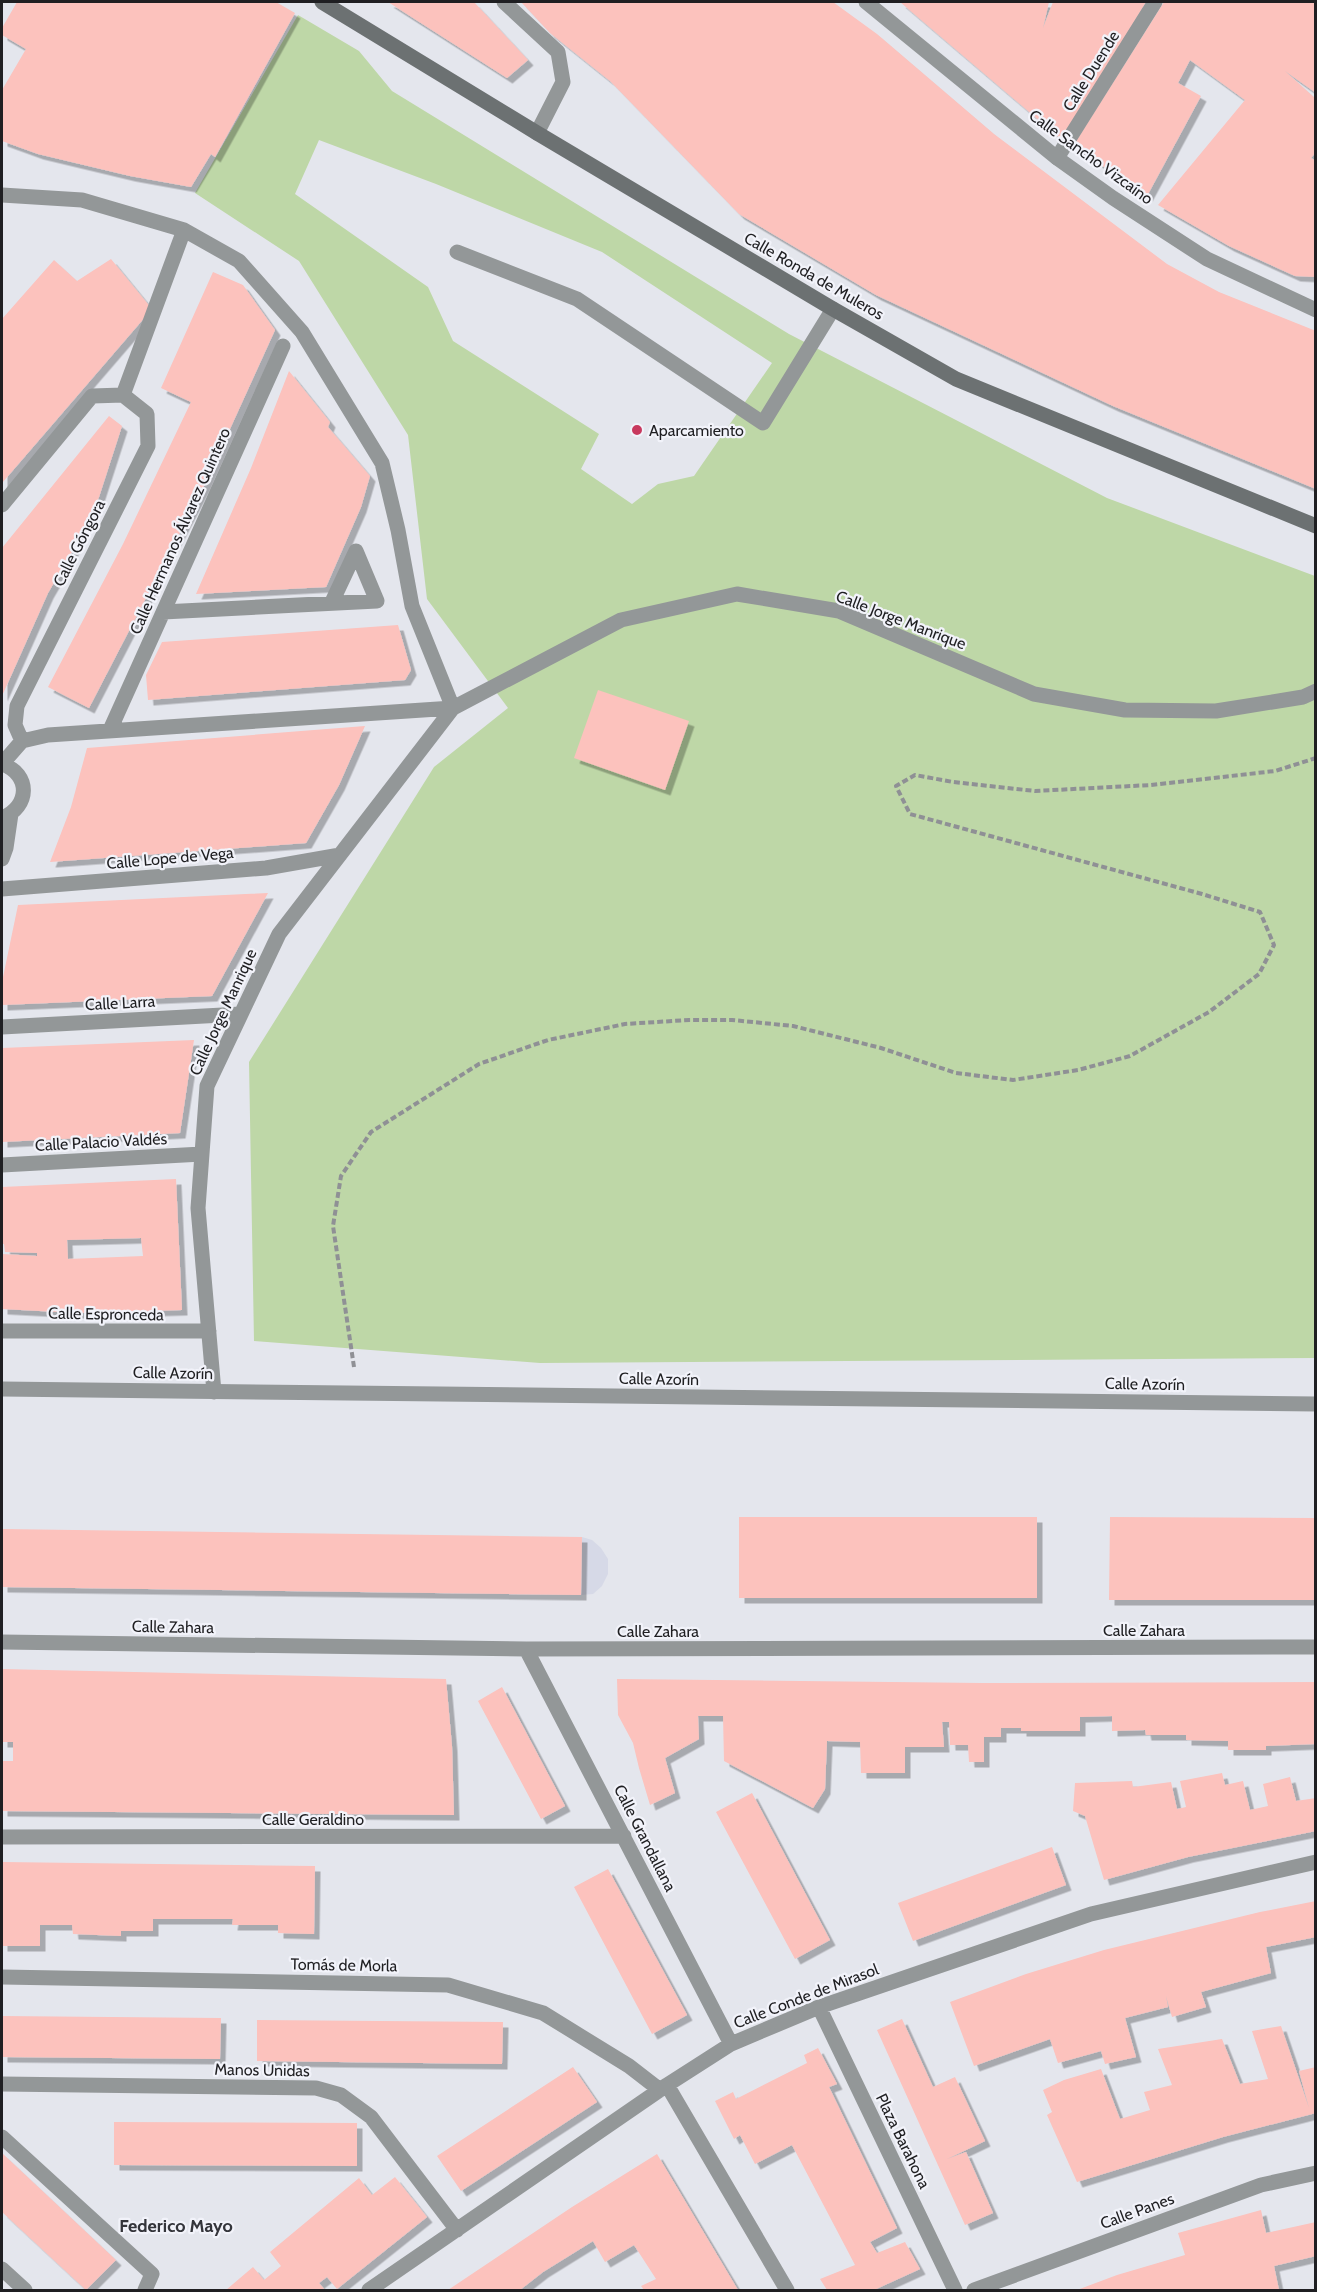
<svg xmlns="http://www.w3.org/2000/svg" width="1317" height="2292" viewBox="0 0 1317 2292" font-family="Cabin,sans-serif">
<defs>
<filter id="shadow"><feDropShadow dx="5.5" dy="5.5" stdDeviation="0" flood-color="#0004"/></filter>
</defs>
<rect width="100%" height="100%" fill="#e4e6ed"/>
<path fill="#d6d9e7" d="M 582,1537 L 592,1540 L 601,1548 L 608,1559 L 608,1574 L 602,1586 L 593,1594 L 581,1595 Z"/>
<path fill="#bed7a7" fill-rule="evenodd" d="M 298,15 L 359,51 L 392,91 L 789,334 L 1107,498 L 1315,576 L 1315,1358 L 540,1363 L 254,1341 L 249,1062 L 434,767 L 508,708 L 427,599 L 408,435 L 299,261 L 195,193 ZM 319,140 L 436,184 L 602,252 L 772,363 L 694,476 L 658,484 L 632,504 L 581,469 L 599,434 L 453,341 L 428,287 L 295,194 Z"/>
<path fill="#fcc2bd" fill-rule="evenodd" filter="url(#shadow)" d="M 17,2 L 276,2 L 295,13 L 215,157 L 211,154 L 191,187 L 130,176 L 38,154 L 2,141 L 2,90 L 26,49 L 2,35 L 2,28 Z
M 388,2 L 474,2 L 528,60 L 507,78 Z
M 521,2 L 833,2 L 877,34 L 994,134 L 1167,264 L 1219,292 L 1316,331 L 1316,489 L 1113,406 L 876,295 L 739,214 L 610,81 L 550,33 Z
M 900,2 L 1049,2 L 1043,28 L 1053,2 L 1146,2 L 1062,140 Z
M 1164,2 L 1316,2 L 1316,93 L 1285,71 L 1316,99 L 1316,152 L 1311,158 L 1316,161 L 1316,277 L 1295,276 L 1229,246 L 1158,205 L 1245,100 L 1190,60 L 1178,83 L 1201,96 L 1147,196 L 1073,146 Z
M 111,259 L 152,309 L 2,483 L 2,319 L 54,260 L 77,281 Z
M 213,272 L 243,285 L 275,330 L 204,486 L 89,708 L 48,687 L 123,544 L 191,402 L 161,388 Z
M 289,371 L 330,422 L 328,427 L 370,476 L 361,507 L 326,587 L 196,594 L 251,468 Z
M 109,416 L 122,426 L 99,497 L 83,533 L 48,593 L 2,696 L 2,548 Z
M 398,625 L 411,670 L 405,680 L 148,700 L 146,675 L 162,642 Z
M 598,690 L 689,721 L 665,790 L 574,758 Z
M 365,726 L 339,785 L 306,843 L 50,862 L 71,807 L 87,748 Z
M 268,893 L 212,996 L 2,1005 L 2,982 L 18,905 Z
M 194,1040 L 180,1133 L 2,1142 L 2,1048 Z
M 176,1179 L 182,1310 L 77,1313 L 2,1309 L 2,1254 L 37,1256 L 37,1253 L 5,1252 L 4,1244 L 2,1244 L 2,1187 ZM 141,1238 L 143,1256 L 68,1259 L 67,1240 Z
M 739,1517 L 1037,1517 L 1037,1598 L 739,1598 Z
M 1110,1517 L 1316,1518 L 1316,1600 L 1109,1600 Z
M 2,1529 L 582,1537 L 581,1595 L 2,1587 Z
M 2,1669 L 446,1679 L 452,1746 L 454,1815 L 2,1811 L 2,1761 L 13,1761 L 13,1742 L 2,1742 Z
M 617,1679 L 982,1683 L 1316,1682 L 1316,1744 L 1266,1746 L 1266,1750 L 1228,1750 L 1228,1741 L 1186,1740 L 1186,1735 L 1146,1735 L 1145,1730 L 1112,1731 L 1112,1716 L 1080,1717 L 1080,1731 L 1021,1731 L 1021,1728 L 1001,1728 L 1001,1737 L 984,1737 L 984,1762 L 969,1762 L 968,1745 L 950,1745 L 949,1722 L 942,1722 L 944,1747 L 905,1747 L 905,1773 L 861,1773 L 860,1742 L 827,1741 L 825,1789 L 813,1808 L 724,1761 L 723,1716 L 698,1716 L 699,1739 L 665,1758 L 675,1793 L 650,1805 L 639,1768 L 633,1743 L 618,1715 Z
M 502,1687 L 565,1806 L 541,1819 L 478,1701 Z
M 1222,1773 L 1225,1785 L 1243,1781 L 1250,1810 L 1268,1806 L 1263,1784 L 1290,1777 L 1296,1801 L 1316,1798 L 1316,1831 L 1188,1857 L 1104,1880 L 1085,1816 L 1073,1811 L 1075,1783 L 1132,1781 L 1133,1787 L 1171,1782 L 1177,1809 L 1186,1807 L 1180,1781 Z
M 752,1793 L 830,1940 L 795,1959 L 716,1812 Z
M 1052,1847 L 1066,1885 L 913,1941 L 898,1903 Z
M 2,1862 L 315,1866 L 314,1934 L 278,1933 L 278,1925 L 232,1925 L 233,1919 L 153,1919 L 153,1931 L 121,1931 L 121,1936 L 73,1934 L 72,1925 L 40,1925 L 40,1946 L 2,1946 Z
M 608,1869 L 687,2015 L 652,2034 L 574,1887 Z
M 1316,1901 L 1316,1937 L 1266,1947 L 1271,1973 L 1201,1992 L 1206,2007 L 1172,2017 L 1166,1996 L 1168,2007 L 1125,2018 L 1136,2057 L 1105,2064 L 1101,2051 L 1058,2063 L 1050,2039 L 974,2066 L 950,2002 L 1026,1974 L 1104,1950 L 1260,1912 Z
M 2,2016 L 221,2018 L 220,2059 L 2,2057 Z
M 902,2019 L 933,2087 L 955,2077 L 985,2141 L 947,2159 L 966,2152 L 993,2213 L 965,2225 L 877,2030 Z
M 257,2020 L 503,2022 L 502,2064 L 257,2061 Z
M 1281,2026 L 1309,2108 L 1299,2071 L 1316,2067 L 1316,2113 L 1223,2137 L 1077,2182 L 1047,2115 L 1052,2112 L 1043,2090 L 1064,2080 L 1101,2069 L 1120,2119 L 1150,2110 L 1144,2092 L 1172,2085 L 1158,2049 L 1222,2039 L 1240,2084 L 1268,2079 L 1252,2031 Z
M 818,2048 L 837,2084 L 829,2087 L 897,2228 L 870,2242 L 877,2253 L 905,2242 L 920,2269 L 874,2290 L 827,2290 L 820,2279 L 855,2265 L 792,2145 L 755,2164 L 740,2135 L 734,2139 L 715,2101 L 733,2092 L 736,2099 L 807,2063 L 804,2055 Z
M 573,2067 L 597,2102 L 461,2191 L 437,2156 Z
M 114,2122 L 357,2123 L 357,2166 L 114,2165 Z
M 2,2153 L 116,2260 L 86,2290 L 2,2212 Z
M 657,2154 L 738,2290 L 644,2290 L 641,2286 L 656,2279 L 634,2245 L 605,2262 L 593,2241 L 543,2272 L 520,2290 L 448,2290 L 572,2207 Z
M 395,2177 L 427,2217 L 337,2289 L 327,2277 L 319,2283 L 325,2290 L 226,2290 L 253,2267 L 264,2280 L 281,2266 L 270,2252 L 359,2178 L 372,2195 Z
M 1261,2210 L 1266,2233 L 1316,2222 L 1316,2256 L 1274,2266 L 1279,2290 L 1077,2290 L 1117,2275 L 1185,2255 L 1178,2233 Z"/>
<g fill="none" stroke-linecap="round" stroke-linejoin="round">
<path stroke="#8f9095" stroke-width="4" stroke-dasharray="6 3" stroke-linecap="butt" d="M 354,1367 L 333,1226 L 341,1176 L 371,1132 L 479,1064 L 548,1040 L 625,1024 L 689,1020 L 732,1020 L 793,1026 L 881,1048 L 956,1073 L 1013,1080 L 1078,1070 L 1130,1056 L 1209,1012 L 1259,974 L 1274,945 L 1260,912 L 1202,894 L 910,814 L 896,786 L 915,775 L 953,782 L 1035,791 L 1151,785 L 1275,771 L 1316,758"/>
<path stroke="#939798" stroke-width="15" d="M 457,252 L 577,299 L 763,423 L 833,309"/>
<path stroke="#939798" stroke-width="15" d="M 1057,158 L 1155,2"/>
<path stroke="#939798" stroke-width="15" d="M 504,2 L 558,52 L 563,82 L 537,133
M 866,2 L 1057,158 L 1113,198 L 1207,259 L 1316,310
M 2,195 L 82,200 L 184,230 L 239,261 L 302,332 L 382,463 L 398,530 L 412,606 L 453,708 L 48,735 L 22,741 L 2,764
M 123,395 L 184,230
M 2,505 L 92,396 L 123,395 L 147,414 L 148,446 L 17,706 L 15,725 L 22,741
M 163,612 L 377,601 L 356,551 L 332,602
M 110,730 L 283,346
M 2,764 C 31,774 30,807 2,818
M 2,859 L 6,848 L 11,814
M 2,889 L 266,868 L 340,855
M 2,1027 L 241,1014
M 2,1165 L 202,1154
M 2,1331 L 209,1331
M 214,1392 L 198,1208 L 207,1086 L 279,934 L 453,708 L 621,620 L 737,594 L 839,611 L 1034,694 L 1125,710 L 1216,711 L 1303,697 L 1316,691
M 2,1642 L 526,1649 L 1316,1647
M 526,1649 L 731,2044
M 2,1837 L 624,1836
M 2,1977 L 448,1985 L 543,2013 L 629,2066 L 660,2090
M 819,2007 L 955,2290
M 2,2084 L 316,2088 L 341,2095 L 371,2117 L 457,2230
M 667,2085 L 787,2290
M 2,2137 L 152,2274 L 145,2290
M 2,2269 L 25,2290
M 369,2290 L 667,2085 L 731,2044 L 819,2007 L 1091,1914 L 1316,1862
M 974,2290 L 1261,2185 L 1316,2173"/>
<path stroke="#939798" stroke-width="15" d="M 2,1389 L 1316,1404"/>
<path stroke="#6c7172" stroke-width="15" d="M 322,2 L 537,133 L 833,309 L 956,379 L 1316,526"/>
</g>
<circle fill="#c8395e" stroke="#f2f3fa" stroke-width="2" cx="637" cy="430" r="6"/>
<g text-anchor="middle" dominant-baseline="central" stroke-width="4.5" stroke-linejoin="round" paint-order="stroke">
<g font-size="16" fill="#1f1f22" stroke="#f2f3fa">
<text transform="translate(1091 71) rotate(-58)">Calle Duende</text>
<text transform="translate(1091 157) rotate(36)">Calle Sancho Vizcaíno</text>
<text transform="translate(814 276) rotate(30)">Calle Ronda de Muleros</text>
<text transform="translate(180 531) rotate(-66)">Calle Hermanos Álvarez Quintero</text>
<text transform="translate(79 543) rotate(-63)">Calle Góngora</text>
<text transform="translate(901 620) rotate(21)">Calle Jorge Manrique</text>
<text transform="translate(170 858) rotate(-5)">Calle Lope de Vega</text>
<text transform="translate(120 1003) rotate(-3)">Calle Larra</text>
<text transform="translate(223 1012) rotate(-65)">Calle Jorge Manrique</text>
<text transform="translate(101 1142) rotate(-3)">Calle Palacio Valdés</text>
<text transform="translate(106 1314) rotate(1)">Calle Espronceda</text>
<text transform="translate(173 1373) rotate(1)">Calle Azorín</text>
<text transform="translate(659 1379) rotate(1)">Calle Azorín</text>
<text transform="translate(1145 1384) rotate(1)">Calle Azorín</text>
<text transform="translate(173 1627) rotate(1)">Calle Zahara</text>
<text x="1144" y="1630">Calle Zahara</text>
<text x="658" y="1631">Calle Zahara</text>
<text x="313" y="1819">Calle Geraldino</text>
<text transform="translate(645 1838) rotate(63)">Calle Grandallana</text>
<text transform="translate(344 1965) rotate(1)">Tomás de Morla</text>
<text transform="translate(806 1996) rotate(-21)">Calle Conde de Mirasol</text>
<text transform="translate(262 2070) rotate(1)">Manos Unidas</text>
<text transform="translate(903 2141) rotate(64)">Plaza Barahona</text>
<text transform="translate(1137 2211) rotate(-20)">Calle Panes</text>
</g>
<g font-size="16" fill="#1f1f22" stroke="#f2f3fa" text-anchor="start">
<text x="649" y="430">Aparcamiento</text>
</g>
<g font-size="18" font-weight="bold" fill="#34353b" stroke="#f2f3fa">
<text x="176" y="2226">Federico Mayo</text>
</g>
</g>
<rect width="1317" height="2292" fill="none" stroke="#1f1f22" stroke-width="6"/>
</svg>
